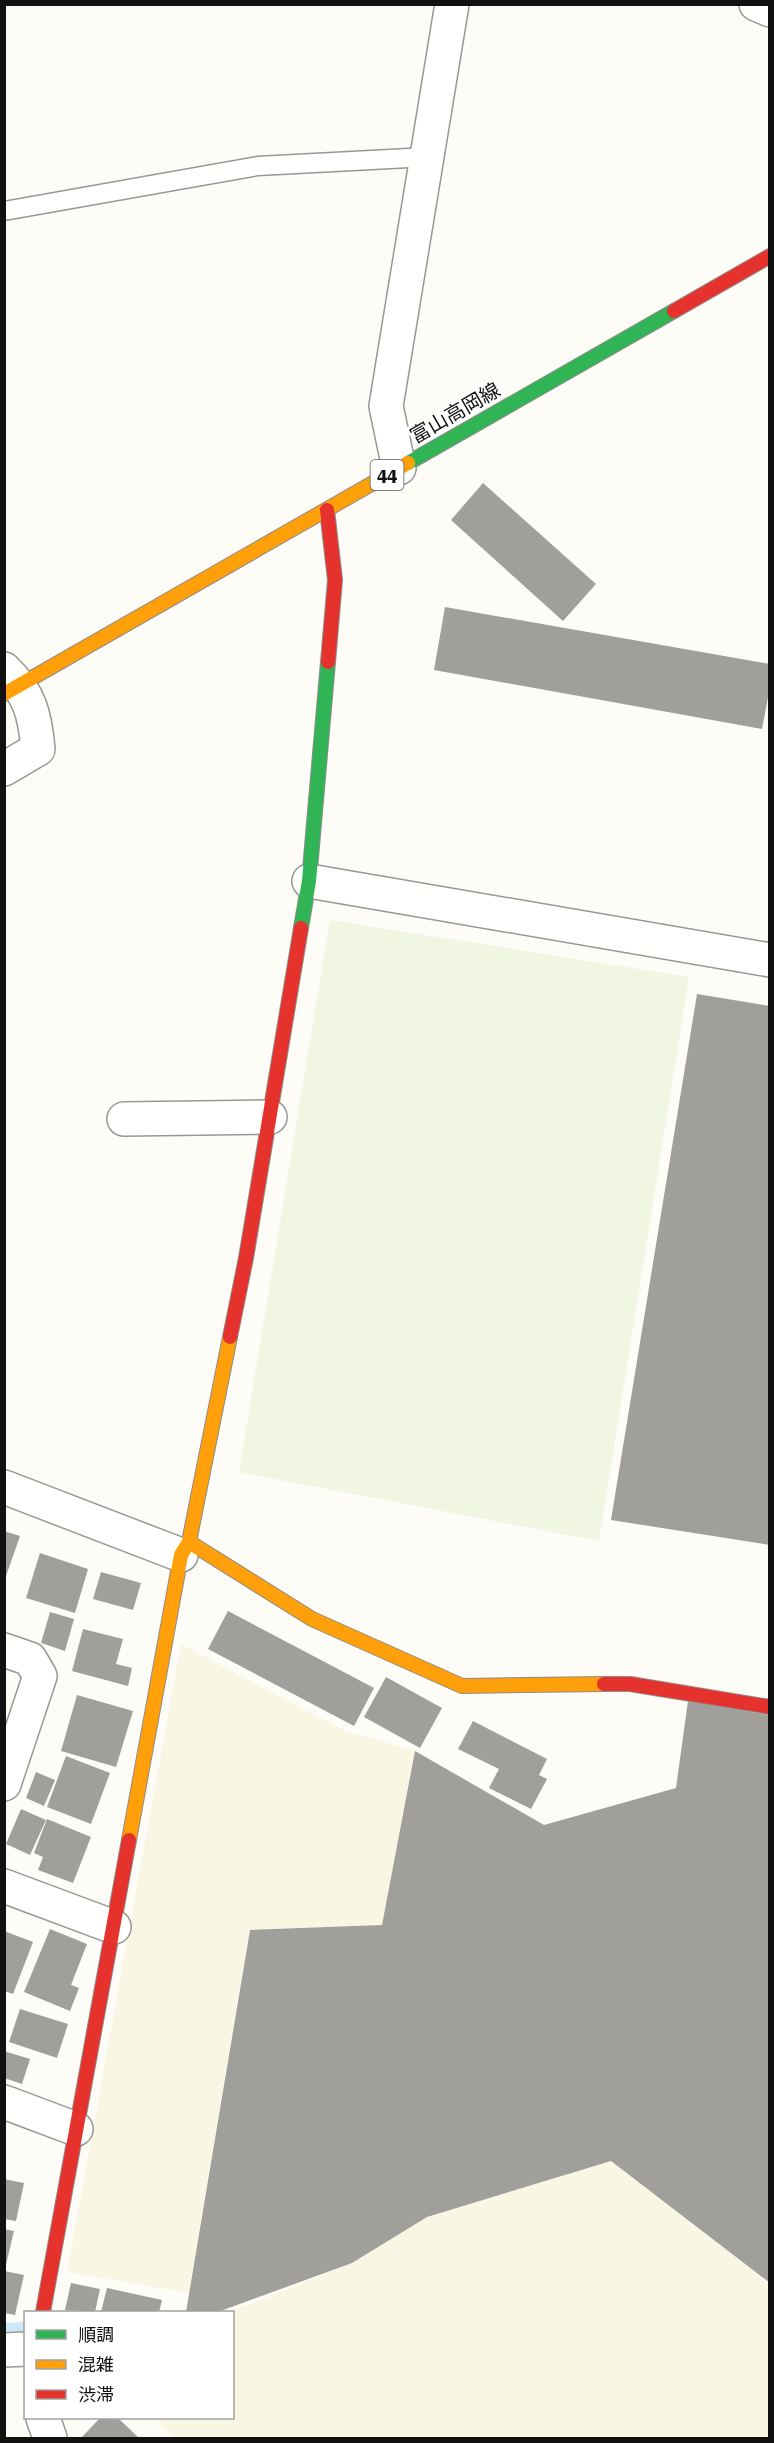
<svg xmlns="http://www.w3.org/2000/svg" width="774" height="2443" viewBox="0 0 774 2443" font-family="'Roboto Serif','Noto Sans JP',serif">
<rect width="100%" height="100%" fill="#fdfcf7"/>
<path fill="#f9f7e4" d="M 181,1644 L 343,1730 L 415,1751 L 382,1925 L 249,1931 L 189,2293 L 67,2272 Z
M 611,2161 L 769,2283 L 769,2438 L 174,2438 L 155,2418 L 232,2418 L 232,2312 L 230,2312 L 352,2263 L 427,2217 Z"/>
<path fill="#f0f6e1" d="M 330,920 L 689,977 L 599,1541 L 239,1472 Z"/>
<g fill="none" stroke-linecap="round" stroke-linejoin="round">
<path stroke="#cde8f7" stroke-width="10" d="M 4,2328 L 24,2327"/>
</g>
<path fill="#a19f9c" d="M 483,483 L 596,584 L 563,621 L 451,520 Z
M 445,607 L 770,664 L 770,687 L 762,729 L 434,670 Z
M 697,994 L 770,1006 L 770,1545 L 611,1520 Z
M 4,1531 L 20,1536 L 5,1579 L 4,1579 Z
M 40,1553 L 88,1569 L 75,1613 L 26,1598 Z
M 101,1572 L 141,1583 L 133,1610 L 93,1599 Z
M 228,1611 L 374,1688 L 354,1726 L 208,1649 Z
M 50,1612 L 74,1619 L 65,1651 L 41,1643 Z
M 83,1629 L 123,1639 L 116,1664 L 132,1668 L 128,1686 L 72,1671 Z
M 386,1677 L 442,1708 L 420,1748 L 364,1717 Z
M 77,1695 L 133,1711 L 116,1767 L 61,1751 Z
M 688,1701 L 770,1715 L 770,2283 L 611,2161 L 427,2217 L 352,2263 L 218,2312 L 186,2312 L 250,1930 L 382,1925 L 415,1751 L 544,1825 L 676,1788 Z
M 473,1721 L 547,1759 L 539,1775 L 547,1779 L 531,1809 L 489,1788 L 499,1769 L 458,1749 Z
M 66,1756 L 110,1773 L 91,1824 L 47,1807 Z
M 36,1772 L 55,1780 L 44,1806 L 26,1798 Z
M 21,1809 L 46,1820 L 30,1855 L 6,1844 Z
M 47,1819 L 91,1837 L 73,1883 L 38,1870 L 43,1857 L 34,1853 Z
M 50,1929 L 87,1944 L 71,1985 L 79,1988 L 70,2011 L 24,1992 Z
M 4,1931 L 33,1942 L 13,1994 L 4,1991 Z
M 20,2009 L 68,2024 L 57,2058 L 9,2042 Z
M 4,2051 L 30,2059 L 22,2084 L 4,2078 Z
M 4,2179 L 24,2183 L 16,2221 L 4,2219 Z
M 4,2229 L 14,2231 L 5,2269 L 4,2269 Z
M 4,2271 L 24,2275 L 15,2315 L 4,2313 Z
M 71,2283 L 100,2289 L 95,2312 L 65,2310 Z
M 107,2288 L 162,2300 L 159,2312 L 101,2312 Z
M 100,2418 L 118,2418 L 139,2438 L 81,2438 Z"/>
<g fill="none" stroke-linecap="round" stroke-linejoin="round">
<defs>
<path id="lane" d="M 4,211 L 258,166 L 428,157"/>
<path id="street" d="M 756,4 L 770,10
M 399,468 L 386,406 L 452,4
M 4,669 C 30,694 35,715 38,749 L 4,769
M 309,881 L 770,960
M 124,1119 L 270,1117
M 4,1487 L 181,1555
M 4,1650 L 30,1659 L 40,1676 L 4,1784
M 4,1886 L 114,1927
M 4,2102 L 76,2129
M 4,2350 L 26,2349
M 43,2418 L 50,2438"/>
<path id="fast" d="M 408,463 L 674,311
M 301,928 L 309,881 L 328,662"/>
<path id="slow" d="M 4,694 L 408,463
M 189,1542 L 312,1619 L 462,1686 L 604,1684
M 129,1840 L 181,1555 L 189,1542 L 230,1337"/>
<path id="jam" d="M 674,311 L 770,256
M 327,510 L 335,580 L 328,662
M 230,1337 L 246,1258 L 301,928
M 604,1684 L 630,1684 L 770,1707
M 43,2312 L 129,1840"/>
</defs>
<use href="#lane" stroke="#979795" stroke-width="21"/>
<use href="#street" stroke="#979795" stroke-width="36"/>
<use href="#fast" stroke="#8e8d8b" stroke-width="16"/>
<use href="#slow" stroke="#8e8d8b" stroke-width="16"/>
<use href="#jam" stroke="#8e8d8b" stroke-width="16"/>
<use href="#lane" stroke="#fffffe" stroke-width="18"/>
<use href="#street" stroke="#fffffe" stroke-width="33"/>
<use href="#fast" stroke="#30b455" stroke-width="14"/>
<use href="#slow" stroke="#ff9f0a" stroke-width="14"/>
<use href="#jam" stroke="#e5322d" stroke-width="14"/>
</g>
<g text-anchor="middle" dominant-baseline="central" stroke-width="6" stroke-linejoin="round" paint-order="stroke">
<rect fill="#fff" stroke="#585858" stroke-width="1.5" x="370.5" y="460" width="33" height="30" rx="4.5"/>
<g font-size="18" font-weight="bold" fill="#111">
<text x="387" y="475">44</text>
</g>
<g font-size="20" fill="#111" stroke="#fff">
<text transform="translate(455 413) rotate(-30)">富山高岡線</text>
</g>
</g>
<rect width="774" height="2443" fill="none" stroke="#111111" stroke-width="12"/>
<rect x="24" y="2311" width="210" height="108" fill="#ffffff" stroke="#a0a0a0" stroke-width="1.5"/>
<rect x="36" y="2330" width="30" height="9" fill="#30b455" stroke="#a0a0a0" stroke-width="1.5"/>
<text x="78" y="2341" font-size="18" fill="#111111">順調</text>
<rect x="36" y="2360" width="30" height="9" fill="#ff9f0a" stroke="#a0a0a0" stroke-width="1.5"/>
<text x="78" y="2371" font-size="18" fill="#111111">混雑</text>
<rect x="36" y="2390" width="30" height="9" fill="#e5322d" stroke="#a0a0a0" stroke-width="1.5"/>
<text x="78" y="2401" font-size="18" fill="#111111">渋滞</text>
</svg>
